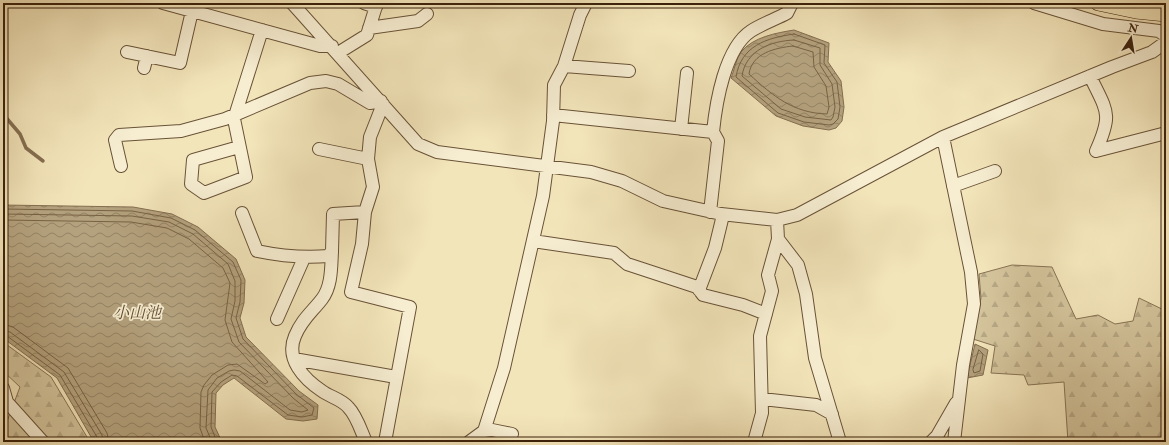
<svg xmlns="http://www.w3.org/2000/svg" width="1169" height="445" viewBox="0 0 1169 445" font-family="'IM FELL Double Pica','Noto Serif JP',serif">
<defs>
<pattern id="forest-firs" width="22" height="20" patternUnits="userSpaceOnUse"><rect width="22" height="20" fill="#d4c49c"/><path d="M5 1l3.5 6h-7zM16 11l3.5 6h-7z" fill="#b7a885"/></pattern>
<pattern id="water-waves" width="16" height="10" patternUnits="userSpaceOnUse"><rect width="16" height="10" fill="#b4a27e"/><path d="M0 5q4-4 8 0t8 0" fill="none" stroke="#948465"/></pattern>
</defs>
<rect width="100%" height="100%" fill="#f3e5ba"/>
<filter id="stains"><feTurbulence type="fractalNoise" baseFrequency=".005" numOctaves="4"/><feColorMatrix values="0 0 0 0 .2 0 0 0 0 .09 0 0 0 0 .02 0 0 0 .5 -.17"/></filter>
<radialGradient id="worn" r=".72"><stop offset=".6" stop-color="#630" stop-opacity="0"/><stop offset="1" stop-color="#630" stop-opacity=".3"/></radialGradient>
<path fill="url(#forest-firs)" stroke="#887254" d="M 1012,265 L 1052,267 L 1076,319 L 1098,315 L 1115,324 L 1133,321 L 1139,298 L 1166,311 L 1166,442 L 1068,442 L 1064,382 L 1028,385 L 1024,375 L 991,373 L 995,346 L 973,339 L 981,298 L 979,274 Z
M 3,342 L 51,377 L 90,442 L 3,442 L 3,432 L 20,387 L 3,371 Z"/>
<path fill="url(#water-waves)" stroke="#846e50" d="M 794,30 L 829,43 L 828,62 L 841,81 L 844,107 L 842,121 L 836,128 L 829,130 L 803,126 L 776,116 L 731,78 C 734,71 736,59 741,52 C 753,37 776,33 794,30 Z
M 3,205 L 133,207 L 172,214 L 198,227 L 236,259 L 245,280 L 244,303 L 240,318 L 246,337 L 299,391 L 318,405 L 317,419 L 303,421 L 286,419 L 234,378 L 223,385 L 216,393 L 215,427 L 222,442 L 94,442 L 57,378 L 3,338 Z
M 975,344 L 988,350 L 983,375 L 967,378 Z"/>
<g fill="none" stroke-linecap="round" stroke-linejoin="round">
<path stroke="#786244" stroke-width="1" d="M 794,34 L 825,45 L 824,63 L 837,82 L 840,107 L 838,119 L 833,124 L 829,125 L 804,122 L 778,113 L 736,77 C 741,46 766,38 794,34 Z
M 794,40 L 820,48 L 820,65 L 832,84 L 835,107 L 833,117 L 831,120 L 805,117 L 781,109 L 742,76 C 746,50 771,41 794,40 Z
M 793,46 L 813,52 L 814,67 L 826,86 L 829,107 L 827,114 C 793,113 773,96 749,74 C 752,53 775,48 793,46 Z
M 3,209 L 132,211 L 171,218 L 195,230 L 233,262 L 241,280 L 240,302 L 236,318 L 243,339 L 296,394 L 314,408 L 312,415 L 302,417 L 288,415 L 237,376 L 232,375 L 221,382 L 212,392 L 211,427 L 217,442
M 3,214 L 132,216 L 169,222 L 193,234 L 228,264 L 235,281 L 235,301 L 231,319 L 239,342 L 293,398 L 308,410 L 302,412 L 290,410 L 240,371 L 234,370 L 229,371 L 217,378 L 208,390 L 206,428 L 212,442
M 3,220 L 131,222 L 167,228 L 189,239 L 223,268 L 230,283 L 225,320 L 232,342 L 268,382 L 265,384 L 237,364 L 228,365 L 212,375 L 204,385 L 201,392 L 200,428 L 205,442
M 3,324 L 13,327 L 68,368 L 107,433 L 109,442
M 3,330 L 10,332 L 64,372 L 102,435 L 103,442
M 3,335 L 7,336 L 60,375 L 97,437 L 98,442
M 979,350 L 983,354 L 980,371 L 974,373 L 973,370 Z"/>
<path stroke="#846e50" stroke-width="3.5" d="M 3,114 L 20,134 L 26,148 L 43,161"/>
<defs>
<path id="minor" d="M 163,3 L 320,46 L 332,46
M 292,3 L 418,144 L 437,152 L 591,172 L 622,181 L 663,201 L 721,214 L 777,220 L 797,215 L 943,137 L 1112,67 L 1152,52 L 1166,42
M 364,3 L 376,7
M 1034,3 L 1103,24 L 1159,31 L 1166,36
M 369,28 L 418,21 L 427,14
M 127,52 L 180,63 L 192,11
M 338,53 L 367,35 L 377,3
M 564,66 L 629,71
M 144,68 L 147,56
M 1090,76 C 1107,112 1113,113 1096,151 L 1166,133
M 383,104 L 370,137 L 368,159 L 373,187 L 365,212 L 362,244 L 351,292 L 410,307 L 385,442
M 553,115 L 713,132 L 718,141 L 710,212
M 681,129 L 687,73
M 713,132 C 716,102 725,48 751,31 C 762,24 776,19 787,13 L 792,3
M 943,137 L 971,272 L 974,304 L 963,365 L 954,442
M 239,147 L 193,160 L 191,184 L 204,193 L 246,177 L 234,119 L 262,30
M 319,149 L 368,159
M 121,166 L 115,140 L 119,135 L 181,131 L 225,119 L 310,83 L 326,81 L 338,84 L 370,103 L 381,101
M 953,186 L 995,171
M 242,213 L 257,251 C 281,256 303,258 328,256 L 332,251 L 333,214 L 365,212
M 778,239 L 798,265 L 806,294 L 815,358 L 840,442
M 533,241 L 614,253 L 627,264 L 697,287 L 703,295 L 743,305 L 766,314
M 332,252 C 331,267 332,286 322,299 C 312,312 302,319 295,336 C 285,359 304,379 322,391 C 330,397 341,399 348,407 C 357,416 361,431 366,442
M 699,290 L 715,248 L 723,215
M 277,319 L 304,258
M 294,359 L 396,377
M 3,388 L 7,402 L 43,442
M 762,399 L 816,405 L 832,414
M 484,431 L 492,430 L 512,434
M 469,442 L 484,431 L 504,368 L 543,196 L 553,121 L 554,85 L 564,66 L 580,15 L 586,3
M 754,442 L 762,413 L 760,336 L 772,291 L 768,275 L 778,239 L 777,220
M 931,442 L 937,436 L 956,403"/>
<path id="major" d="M 1098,3 L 1136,11 L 1166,14"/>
</defs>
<use href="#minor" stroke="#695237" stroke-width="14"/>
<use href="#major" stroke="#3b210b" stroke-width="16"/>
<use href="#minor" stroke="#f7eed2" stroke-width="12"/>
<use href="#major" stroke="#f3e5ba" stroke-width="15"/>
</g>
<g text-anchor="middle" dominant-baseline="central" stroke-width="3.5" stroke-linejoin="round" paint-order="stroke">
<g font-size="16" font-style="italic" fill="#654e33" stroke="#f7eed2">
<text x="137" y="313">小山池</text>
</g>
</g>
<rect width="1169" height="445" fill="none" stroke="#f3e5ba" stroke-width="16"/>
<rect x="4" y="4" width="1161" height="437" fill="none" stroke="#3b210b" stroke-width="2"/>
<rect x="8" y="8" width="1153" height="429" fill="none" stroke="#3b210b"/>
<g transform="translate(1131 38) rotate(12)" stroke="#f7eed2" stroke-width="3" paint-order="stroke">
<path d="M0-3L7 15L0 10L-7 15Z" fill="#3b210b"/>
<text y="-6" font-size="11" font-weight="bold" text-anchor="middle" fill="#3b210b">N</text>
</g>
<rect width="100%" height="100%" filter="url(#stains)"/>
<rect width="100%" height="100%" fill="url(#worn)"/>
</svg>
